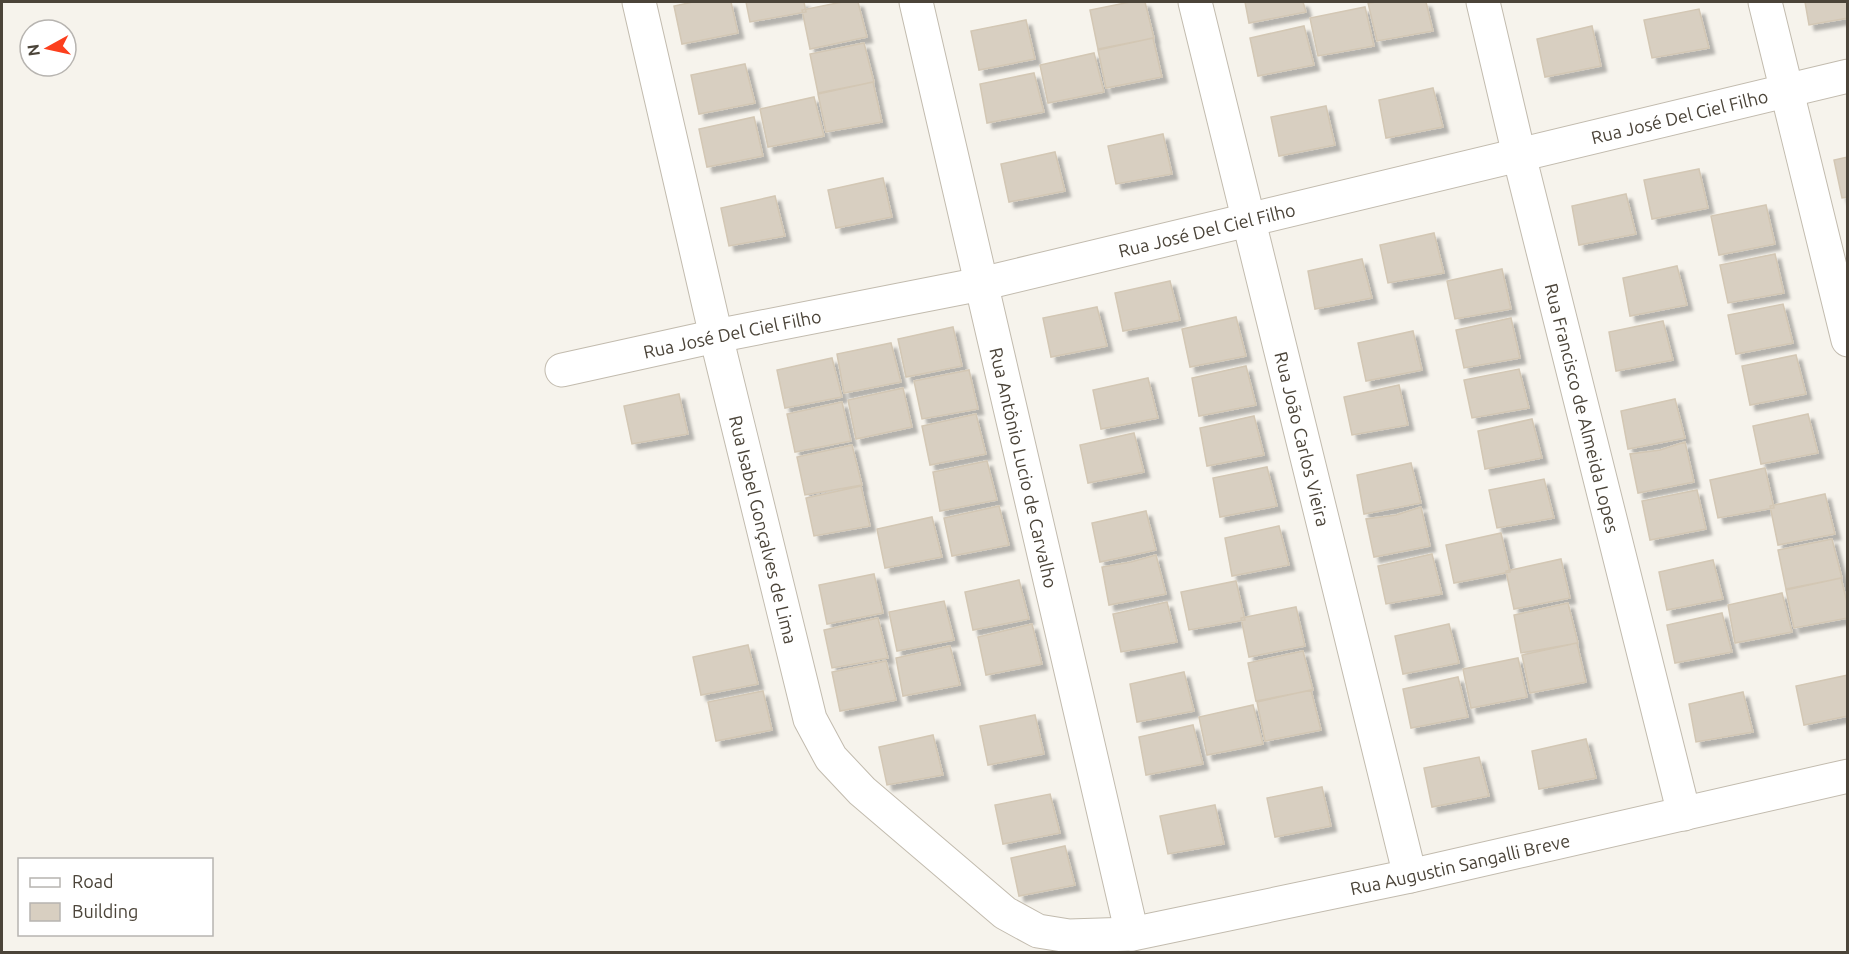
<svg xmlns="http://www.w3.org/2000/svg" width="1849" height="954" viewBox="0 0 1849 954" font-family="Ubuntu,sans-serif">
<defs>
<filter id="shadow"><feDropShadow dx="5.5" dy="5.5" stdDeviation="1.5" flood-color="#0004"/></filter>
</defs>
<rect width="100%" height="100%" fill="#f6f3ec"/>
<path fill="#d8cfc1" stroke="#d3c7b4" stroke-width="1.5" filter="url(#shadow)" d="M 693,2 L 731,2 L 738,33 L 682,44 L 674,6 Z
M 746,2 L 804,2 L 806,12 L 750,22 Z
M 842,2 L 858,2 L 867,37 L 810,49 L 802,10 Z
M 1130,2 L 1145,2 L 1154,38 L 1098,49 L 1090,10 Z
M 1245,2 L 1303,2 L 1306,12 L 1249,23 Z
M 1377,2 L 1426,2 L 1433,31 L 1377,41 L 1368,3 Z
M 1805,2 L 1848,2 L 1848,18 L 1809,25 Z
M 1365,7 L 1374,46 L 1318,56 L 1310,18 Z
M 1699,9 L 1709,48 L 1652,58 L 1644,20 Z
M 1026,20 L 1035,59 L 979,70 L 971,31 Z
M 1304,26 L 1314,65 L 1258,76 L 1250,38 Z
M 1592,26 L 1601,66 L 1545,77 L 1537,39 Z
M 1153,38 L 1162,77 L 1106,88 L 1098,50 Z
M 864,43 L 874,82 L 818,93 L 810,54 Z
M 1094,53 L 1104,92 L 1048,103 L 1040,65 Z
M 745,64 L 755,103 L 699,114 L 691,75 Z
M 1034,73 L 1044,112 L 987,123 L 980,84 Z
M 873,82 L 882,122 L 826,132 L 818,94 Z
M 1433,88 L 1443,127 L 1386,138 L 1379,100 Z
M 814,97 L 824,136 L 768,147 L 760,109 Z
M 1326,106 L 1335,145 L 1279,156 L 1271,117 Z
M 754,117 L 763,156 L 707,167 L 699,129 Z
M 1163,134 L 1172,174 L 1116,184 L 1108,146 Z
M 1055,152 L 1065,191 L 1009,202 L 1001,164 Z
M 1848,157 L 1848,197 L 1842,198 L 1834,160 Z
M 1699,169 L 1708,208 L 1652,219 L 1644,180 Z
M 883,178 L 892,217 L 836,228 L 828,190 Z
M 1626,194 L 1636,234 L 1579,245 L 1572,206 Z
M 775,196 L 785,236 L 729,246 L 721,208 Z
M 1766,205 L 1775,244 L 1719,255 L 1711,216 Z
M 1434,233 L 1444,273 L 1388,283 L 1380,245 Z
M 1775,254 L 1784,293 L 1728,303 L 1720,265 Z
M 1362,259 L 1372,298 L 1315,309 L 1308,271 Z
M 1677,266 L 1687,305 L 1630,316 L 1623,278 Z
M 1502,269 L 1511,309 L 1455,319 L 1447,281 Z
M 1170,281 L 1180,320 L 1123,331 L 1115,293 Z
M 1783,304 L 1793,343 L 1736,354 L 1728,315 Z
M 1097,307 L 1107,346 L 1051,357 L 1043,318 Z
M 1236,317 L 1246,356 L 1190,367 L 1182,329 Z
M 1511,318 L 1520,358 L 1464,368 L 1456,330 Z
M 1663,321 L 1673,360 L 1616,371 L 1609,332 Z
M 953,327 L 962,366 L 906,377 L 898,339 Z
M 1413,331 L 1422,370 L 1366,381 L 1358,343 Z
M 891,343 L 901,382 L 844,393 L 837,354 Z
M 1796,355 L 1806,394 L 1750,405 L 1742,366 Z
M 832,358 L 842,397 L 785,408 L 777,370 Z
M 1246,366 L 1256,405 L 1199,416 L 1192,378 Z
M 1519,369 L 1529,408 L 1472,418 L 1464,380 Z
M 969,370 L 978,409 L 922,419 L 914,381 Z
M 1148,378 L 1158,418 L 1101,429 L 1093,390 Z
M 1399,385 L 1408,425 L 1352,435 L 1344,397 Z
M 903,388 L 912,427 L 856,439 L 848,400 Z
M 679,394 L 688,434 L 632,444 L 624,406 Z
M 1675,399 L 1685,438 L 1628,449 L 1621,411 Z
M 842,402 L 851,441 L 795,452 L 787,414 Z
M 976,414 L 986,454 L 930,465 L 922,426 Z
M 1808,414 L 1818,453 L 1761,464 L 1753,426 Z
M 1254,416 L 1264,455 L 1207,466 L 1200,428 Z
M 1532,419 L 1542,458 L 1485,469 L 1478,431 Z
M 1134,433 L 1144,472 L 1088,483 L 1080,445 Z
M 1685,442 L 1694,482 L 1638,493 L 1630,454 L 1660,450 Z
M 852,445 L 862,485 L 805,495 L 797,457 Z
M 987,461 L 997,500 L 940,511 L 933,472 Z
M 1411,463 L 1421,503 L 1364,514 L 1357,475 Z
M 1267,467 L 1277,506 L 1220,517 L 1213,478 Z
M 1765,468 L 1774,508 L 1718,518 L 1710,480 Z
M 1544,479 L 1554,518 L 1497,528 L 1489,490 Z
M 861,486 L 870,526 L 814,536 L 806,498 Z
M 1697,490 L 1706,529 L 1650,540 L 1642,501 Z
M 1825,494 L 1835,534 L 1778,545 L 1770,506 Z
M 999,506 L 1009,545 L 952,556 L 944,518 Z
M 1421,507 L 1430,546 L 1374,557 L 1366,519 L 1396,515 Z
M 1146,511 L 1156,550 L 1100,562 L 1092,523 Z
M 932,517 L 942,557 L 885,568 L 877,529 Z
M 1279,526 L 1289,565 L 1232,576 L 1225,538 Z
M 1501,533 L 1510,572 L 1454,583 L 1446,545 Z
M 1832,539 L 1842,578 L 1786,589 L 1778,550 Z
M 1432,554 L 1442,594 L 1386,604 L 1378,566 Z
M 1156,555 L 1166,594 L 1109,605 L 1102,567 L 1131,562 Z
M 1561,559 L 1570,598 L 1514,609 L 1506,571 Z
M 1713,560 L 1723,599 L 1667,610 L 1659,572 Z
M 874,574 L 883,613 L 827,624 L 819,585 Z
M 1841,578 L 1848,606 L 1848,618 L 1794,628 L 1786,590 Z
M 1019,580 L 1029,619 L 973,630 L 965,592 Z
M 1236,581 L 1245,620 L 1189,630 L 1181,592 Z
M 1782,593 L 1792,632 L 1735,643 L 1728,605 Z
M 944,601 L 954,640 L 897,651 L 889,612 Z
M 1167,602 L 1177,642 L 1121,652 L 1113,614 Z
M 1568,603 L 1578,643 L 1521,653 L 1514,615 Z
M 1296,607 L 1305,646 L 1249,657 L 1241,618 Z
M 1722,613 L 1732,652 L 1675,663 L 1667,625 Z
M 878,618 L 888,658 L 832,668 L 824,630 Z
M 1032,624 L 1042,664 L 986,675 L 978,637 Z
M 1449,624 L 1459,663 L 1403,674 L 1395,636 Z
M 1577,643 L 1586,682 L 1530,693 L 1522,655 Z
M 748,645 L 758,684 L 701,695 L 693,657 Z
M 950,646 L 960,685 L 903,696 L 896,658 Z
M 1303,651 L 1313,690 L 1256,701 L 1248,663 Z
M 1518,658 L 1527,697 L 1471,708 L 1463,669 Z
M 886,661 L 896,700 L 840,711 L 832,672 Z
M 1184,672 L 1194,711 L 1137,722 L 1130,684 Z
M 1848,675 L 1848,716 L 1804,725 L 1796,686 Z
M 1458,677 L 1468,717 L 1411,728 L 1403,689 Z
M 1311,690 L 1321,730 L 1265,741 L 1257,702 Z
M 763,691 L 772,730 L 716,741 L 708,702 Z
M 1743,692 L 1753,732 L 1696,742 L 1689,704 Z
M 1253,705 L 1263,744 L 1207,755 L 1199,717 Z
M 1035,715 L 1044,754 L 988,765 L 980,726 Z
M 1193,725 L 1203,764 L 1146,775 L 1139,737 Z
M 933,735 L 943,775 L 887,785 L 879,747 Z
M 1586,739 L 1596,778 L 1539,789 L 1532,751 Z
M 1479,757 L 1489,796 L 1432,807 L 1424,768 Z
M 1322,787 L 1331,826 L 1275,837 L 1267,798 Z
M 1050,794 L 1060,833 L 1003,844 L 995,805 Z
M 1215,805 L 1224,844 L 1168,854 L 1160,816 Z
M 1065,846 L 1075,885 L 1019,896 L 1011,858 Z"/>
<g fill="none" stroke-linecap="round" stroke-linejoin="round">
<defs>
<g id="minor">
<path id="s1" d="M 639,2 L 716,336 L 810,719 L 831,758 L 862,791 L 1005,913 L 1038,931 L 1069,936 L 1132,934 L 1410,876 L 1848,776"/>
<path id="s2" d="M 916,2 L 1132,934"/>
<path id="s3" d="M 1195,2 L 1410,876"/>
<path id="s4" d="M 1483,2 L 1519,155 L 1684,814"/>
<path d="M 1765,2 L 1848,340"/>
<path id="s5" d="M 562,370 L 716,336 L 981,284 L 1848,76"/>
</g>
</defs>
<use href="#minor" stroke="#c2bbae" stroke-width="35"/>
<use href="#minor" stroke="#fff" stroke-width="33"/>
</g>
<g text-anchor="middle" dominant-baseline="central" stroke-width="4.5" stroke-linejoin="round" paint-order="stroke">
<g font-size="18" fill="#4b4439" stroke="#fff">
<text stroke="none"><textPath href="#s5" startOffset="1146">Rua José Del Ciel Filho</textPath></text>
<text stroke="none"><textPath href="#s5" startOffset="660">Rua José Del Ciel Filho</textPath></text>
<text stroke="none"><textPath href="#s5" startOffset="174">Rua José Del Ciel Filho</textPath></text>
<text stroke="none"><textPath href="#s4" startOffset="418">Rua Francisco de Almeida Lopes</textPath></text>
<text stroke="none"><textPath href="#s3" startOffset="450">Rua João Carlos Vieira</textPath></text>
<text stroke="none"><textPath href="#s2" startOffset="478">Rua Antônio Lucio de Carvalho</textPath></text>
<text stroke="none"><textPath href="#s1" startOffset="542">Rua Isabel Gonçalves de Lima</textPath></text>
<text stroke="none"><textPath href="#s1" startOffset="1482">Rua Augustin Sangalli Breve</textPath></text>
</g>
</g>
<rect width="1849" height="954" fill="none" stroke="#4b4439" stroke-width="6"/>
<rect x="18" y="858" width="195" height="78" fill="#ffffff" stroke="#b7b4b0" stroke-width="1.5"/>
<rect x="30" y="878" width="30" height="9" fill="#ffffff" stroke="#b7b4b0" stroke-width="1.5"/>
<text x="72" y="888" font-size="18" fill="#4b4439">Road</text>
<rect x="30" y="903" width="30" height="18" fill="#d8cfc1" stroke="#b7b4b0" stroke-width="1.5"/>
<text x="72" y="918" font-size="18" fill="#4b4439">Building</text>
<g transform="translate(48 48) rotate(262)"><circle r="28" fill="#ffffff" stroke="#b7b4b0" stroke-width="1.5"/>
<path d="M0-4.5L10 22L0 15L-10 22Z" fill="#fc3f1d"/>
<text y="-9" font-size="16" font-weight="bold" text-anchor="middle" fill="#4b4439">N</text>
</g>
</svg>
